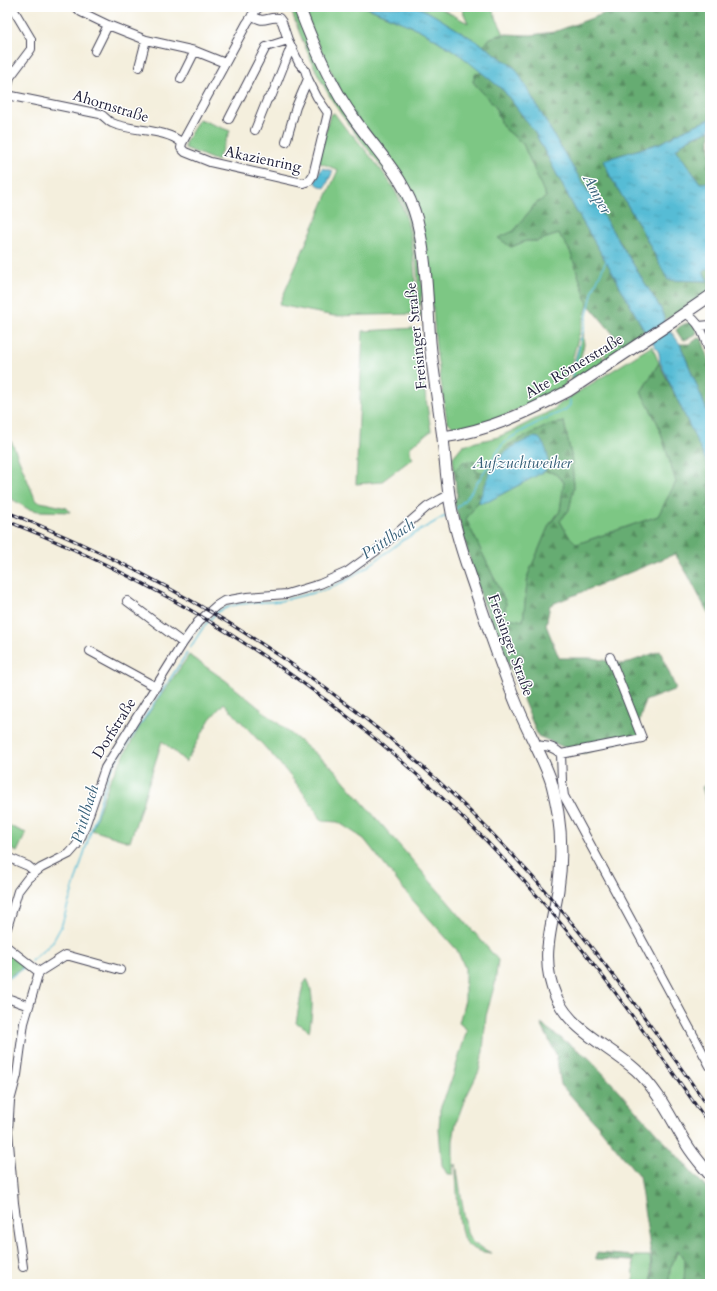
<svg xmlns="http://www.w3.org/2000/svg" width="717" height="1291" viewBox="0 0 717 1291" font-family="Cardo,serif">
<defs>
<pattern id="forest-firs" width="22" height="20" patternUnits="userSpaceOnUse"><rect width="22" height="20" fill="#66ac72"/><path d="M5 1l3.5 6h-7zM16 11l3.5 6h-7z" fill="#548c5f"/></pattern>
<pattern id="water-ripples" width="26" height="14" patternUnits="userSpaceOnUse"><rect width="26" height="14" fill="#56bcd5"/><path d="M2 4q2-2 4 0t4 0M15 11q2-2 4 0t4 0" fill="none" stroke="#4798ae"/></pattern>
</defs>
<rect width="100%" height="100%" fill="#fff"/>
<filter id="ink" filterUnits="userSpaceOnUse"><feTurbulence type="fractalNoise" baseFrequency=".025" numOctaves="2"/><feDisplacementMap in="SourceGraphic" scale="8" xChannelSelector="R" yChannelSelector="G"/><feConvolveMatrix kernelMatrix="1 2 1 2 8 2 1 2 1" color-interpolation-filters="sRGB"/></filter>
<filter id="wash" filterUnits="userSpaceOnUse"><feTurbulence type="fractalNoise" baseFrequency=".012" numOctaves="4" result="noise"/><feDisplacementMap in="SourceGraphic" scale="16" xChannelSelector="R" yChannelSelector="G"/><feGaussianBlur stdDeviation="0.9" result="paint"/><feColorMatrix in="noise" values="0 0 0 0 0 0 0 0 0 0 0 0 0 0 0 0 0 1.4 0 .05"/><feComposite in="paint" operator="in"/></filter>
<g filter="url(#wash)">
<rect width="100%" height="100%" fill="#f4efdd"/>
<path fill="#7dc784" stroke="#507460" d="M 290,7 L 295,7 L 304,31 L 404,195 L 416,234 L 423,291 L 421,299 L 421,305 L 419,305 L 420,312 L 422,313 L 420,317 L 419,317 L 418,315 C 419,278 416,230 400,196 C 385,166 360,142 341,114 C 319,82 303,44 290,7 Z
M 305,7 L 365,7 L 420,30 L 459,54 L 483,73 L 475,74 L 473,82 L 495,106 L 503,127 L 523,144 L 547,198 L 535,204 L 514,231 L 499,238 L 511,247 L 526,241 L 537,241 L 559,234 L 570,251 L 588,304 L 564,388 L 493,421 L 463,428 L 453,427 L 447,421 L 436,349 L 432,295 L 421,220 L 345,100 L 312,31 Z
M 418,7 L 438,7 L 468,23 L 461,7 L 491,7 L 504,34 L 490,38 L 484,46 L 432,14 Z
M 334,113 L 346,129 L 352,135 L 353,135 C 367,153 384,171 395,191 C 415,227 415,273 416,314 L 334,316 L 279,305 L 338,170 L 318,162 L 330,115 Z
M 199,119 L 230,131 L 217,161 L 185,148 L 185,143 Z
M 415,328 L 431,431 L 410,447 L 410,453 L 413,458 L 381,482 L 356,484 L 363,331 Z
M 583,332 L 584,345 L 580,360 L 580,363 L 602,355 L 605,361 L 569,386 L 576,355 Z
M 618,340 L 624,347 L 607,359 L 604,354 L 611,343 Z
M 652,346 L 659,363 L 641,392 L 658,424 L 676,482 L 658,516 L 577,544 L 568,535 L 560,521 L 569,510 L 574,487 L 571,455 L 564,422 L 549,425 L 508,445 L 495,459 L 486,473 L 476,472 L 475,462 L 463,462 L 454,471 L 453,457 L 463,445 L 498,437 L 516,429 L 554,409 L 562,402 Z
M 7,435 L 13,445 L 36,501 L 67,508 L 70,512 L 38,511 L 28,509 L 7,496 Z
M 545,471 L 554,473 L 564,482 L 560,511 L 549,525 L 528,575 L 523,621 L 504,617 L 506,603 L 466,519 L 479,501 L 479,502 L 489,501 Z
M 189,655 L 225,680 L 333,768 L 498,960 L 495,983 L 486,1016 L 483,1051 L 479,1071 L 464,1101 L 456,1123 L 453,1141 L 453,1174 L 447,1174 L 442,1165 L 439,1130 L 440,1109 L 453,1076 L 467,1030 L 459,1023 L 465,1000 L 465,968 L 457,950 L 409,896 L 364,839 L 338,822 L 322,821 C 296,776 258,741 224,703 L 210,719 L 186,762 L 162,741 L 130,842 L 92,830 L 110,780 L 142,723 Z
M 7,825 L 26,833 L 17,852 L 7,847 Z
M 7,951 L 25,965 L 10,976 L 7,977 Z
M 307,979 C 315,992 312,1017 309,1032 L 306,1028 L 296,1023 L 300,1000 L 303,985 Z
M 456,1164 L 467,1233 L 473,1243 L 491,1253 C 482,1252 473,1250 466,1243 C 458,1234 456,1178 456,1164 Z
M 678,1250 L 685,1261 L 684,1284 L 669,1284 L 670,1269 Z
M 633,1256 L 650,1256 L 652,1284 L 634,1284 Z"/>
<path fill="url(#forest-firs)" stroke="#446756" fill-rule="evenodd" d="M 622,7 L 710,7 L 710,119 L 684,130 L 663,142 L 604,160 L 610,176 L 637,221 L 668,280 L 708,281 L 703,272 L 710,267 L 710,291 L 696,302 L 665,320 L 661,309 L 564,153 L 516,70 L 484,46 L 490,38 L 504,34 L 531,35 L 554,32 Z
M 483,73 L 504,91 L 534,131 L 575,209 L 611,270 L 645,332 L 624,347 L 588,304 L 570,251 L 559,234 L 537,241 L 526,241 L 511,247 L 498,238 L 514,231 L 535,204 L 546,197 L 523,144 L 503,127 L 495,106 L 473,82 L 475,74 Z
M 710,130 L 710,182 L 700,183 L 676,149 L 690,138 Z
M 692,322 L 697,331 L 696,334 L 685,340 L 681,338 L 676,330 C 681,325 685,323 692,322 Z
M 698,338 L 702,339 L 710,364 L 710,418 L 680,344 L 690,344 Z
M 659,363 L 697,440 L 710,470 L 710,617 L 688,575 L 675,554 L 550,605 L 546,625 L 559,658 L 593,658 L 624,664 L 660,651 L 676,689 L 645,701 L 638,726 L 644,734 L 582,754 L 561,746 L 538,736 L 482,600 L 471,564 L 454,502 L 457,496 L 454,471 L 463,462 L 475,462 L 476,472 L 486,472 L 495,459 L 508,445 L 549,425 L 564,422 L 571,455 L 574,487 L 569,510 L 560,521 L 568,535 L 577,544 L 658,516 L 676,482 L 658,424 L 641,392 ZM 510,448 L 548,465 L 545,471 L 554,473 L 564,482 L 560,511 L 549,525 L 528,575 L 523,621 L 504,617 L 506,603 L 466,519 L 479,501 L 490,474 L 498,461 Z
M 710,783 L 710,814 L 702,787 Z
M 541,1024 L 589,1058 L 710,1192 L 710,1284 L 684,1284 L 685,1261 L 678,1250 L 670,1269 L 669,1284 L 653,1284 L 651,1254 L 639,1176 L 598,1126 L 561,1085 L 556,1054 Z
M 596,1253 L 633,1256 L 633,1261 L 596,1259 Z"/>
<path fill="url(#water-ripples)" stroke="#3c6f88" d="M 366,7 L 418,7 L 432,14 L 484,46 L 516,69 L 564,153 L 661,309 L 667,326 L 680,344 L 710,418 L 710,470 L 660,362 L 659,353 L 655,346 L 645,332 L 611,270 L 575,209 L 534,131 L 504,91 L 459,54 L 420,30 Z
M 710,119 L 710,130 L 690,138 L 676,149 L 700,183 L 710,182 L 710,267 L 703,272 L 708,281 L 668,280 L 637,221 L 610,176 L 604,160 L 663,142 L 684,130 Z
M 322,168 L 333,171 L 325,188 L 318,185 L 315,182 Z
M 533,437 L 539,438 C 547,448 551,459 545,471 L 489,501 L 482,503 L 479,502 L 479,501 C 486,483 493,459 511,448 C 518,444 526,440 533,437 Z"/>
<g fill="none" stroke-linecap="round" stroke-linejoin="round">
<path stroke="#56bcd5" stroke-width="1.5" d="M 572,377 L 593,290 L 606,261
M 456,509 L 469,495 L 502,445 L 512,437 L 540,421 L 565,410 L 570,405 L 570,400
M 190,648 L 204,626 L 217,612 L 221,610 L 231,606 L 240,604 L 280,601 L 325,590 L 347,580 L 367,567 L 403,540 L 447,515
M 31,961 L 52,943 L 61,927 L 110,770 L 187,653
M 7,978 L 11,977 L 27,965"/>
</g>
</g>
<g filter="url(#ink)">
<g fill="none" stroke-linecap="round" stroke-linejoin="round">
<defs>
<path id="minor" d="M 76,7 L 81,12 L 108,25 L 146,40 L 195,51 L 225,63
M 252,15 C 265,25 266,16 279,18 L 282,22 L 288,40 L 299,63 L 305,70 L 308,79 L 317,97 L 328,113 L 313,175 L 309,181 L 303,183 L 210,162 L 185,152 L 181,148 L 182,143 L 247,23 L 256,10 L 260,7
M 95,51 L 108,25
M 139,67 L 146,40
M 181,79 L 195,51
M 7,90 L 10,77 L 31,49 L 31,39 L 12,7
M 7,95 L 100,114 C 105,116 107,121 112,123 C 132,132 166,128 182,143
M 229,119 L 266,47 L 288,40
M 255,130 L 267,100 L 272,95 L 291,47
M 286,142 L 296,107 L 308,79
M 685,313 C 702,323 704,337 710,354
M 699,326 L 710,325
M 127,601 L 183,643
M 90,651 L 156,687
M 535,745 C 546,746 553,746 561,754 L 642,738 L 610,657
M 561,754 L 562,781 L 564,796 L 710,1066
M 7,857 L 28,866 L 35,872
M 7,928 L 18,891 L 28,878 L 41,868 L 69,854 L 76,846 L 82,835 L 105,768 L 183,643 L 198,622 L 216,606 L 224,601 L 247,597 L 287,594 L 320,584 L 347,572 L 376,551 L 427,507 L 441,499 L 449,495
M 7,947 L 39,972 L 24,1023 L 17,1075 L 10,1101 L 8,1131 L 14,1203 L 23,1267
M 39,972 L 66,955 L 120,970
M 7,998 L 29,1006"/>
<path id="major" d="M 299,7 C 313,44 330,85 353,117 C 377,152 406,178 417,220 C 427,260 427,302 430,342 C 433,374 439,406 443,438 C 446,466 447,494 454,521 C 461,551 472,579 481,607 C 493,642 505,677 519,710 C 529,734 543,757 551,781 C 554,791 556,802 558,813 C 562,839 562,863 558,890 C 552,928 539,958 556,997 C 572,1032 609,1046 636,1070 C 659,1091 671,1119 687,1145 C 693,1155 702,1165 710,1175
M 443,437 C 488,431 528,412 568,391 L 672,322 L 710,296"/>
</defs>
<use href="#minor" stroke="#424153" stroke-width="10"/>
<use href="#major" stroke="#424153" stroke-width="13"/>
<use href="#minor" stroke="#fff" stroke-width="8"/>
<use href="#major" stroke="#fff" stroke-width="11"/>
<defs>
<path id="rail" d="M 7,512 C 201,589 379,708 520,863 C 590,939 650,1024 710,1109
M 7,521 C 212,602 395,733 539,898 C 602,969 655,1048 710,1125"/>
</defs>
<use href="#rail" stroke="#22223b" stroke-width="3"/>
<use href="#rail" stroke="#fff" stroke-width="1.5" stroke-dasharray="4.5" stroke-linecap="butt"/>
</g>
</g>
<g text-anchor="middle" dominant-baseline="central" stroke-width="3" stroke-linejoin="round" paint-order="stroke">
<g font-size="15" fill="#22223b" stroke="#fff">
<text transform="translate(111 106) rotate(17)">Ahornstraße</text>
<text transform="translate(263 159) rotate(12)">Akazienring</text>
<text transform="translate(416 336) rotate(-96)">Freisinger Straße</text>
<text transform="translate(574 366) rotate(-31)">Alte Römerstraße</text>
<text transform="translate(511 645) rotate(70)">Freisinger Straße</text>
<text transform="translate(114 728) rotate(-58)">Dorfstraße</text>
</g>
<g font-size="16" font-style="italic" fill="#376079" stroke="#fff">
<text transform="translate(597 194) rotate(62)">Amper</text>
<text x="522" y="463">Aufzuchtweiher</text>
<text transform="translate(388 539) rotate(-33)">Prittlbach</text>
<text transform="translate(85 814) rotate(-73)">Prittlbach</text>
</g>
</g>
<rect width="717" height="1291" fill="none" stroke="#fff" stroke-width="24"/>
</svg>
